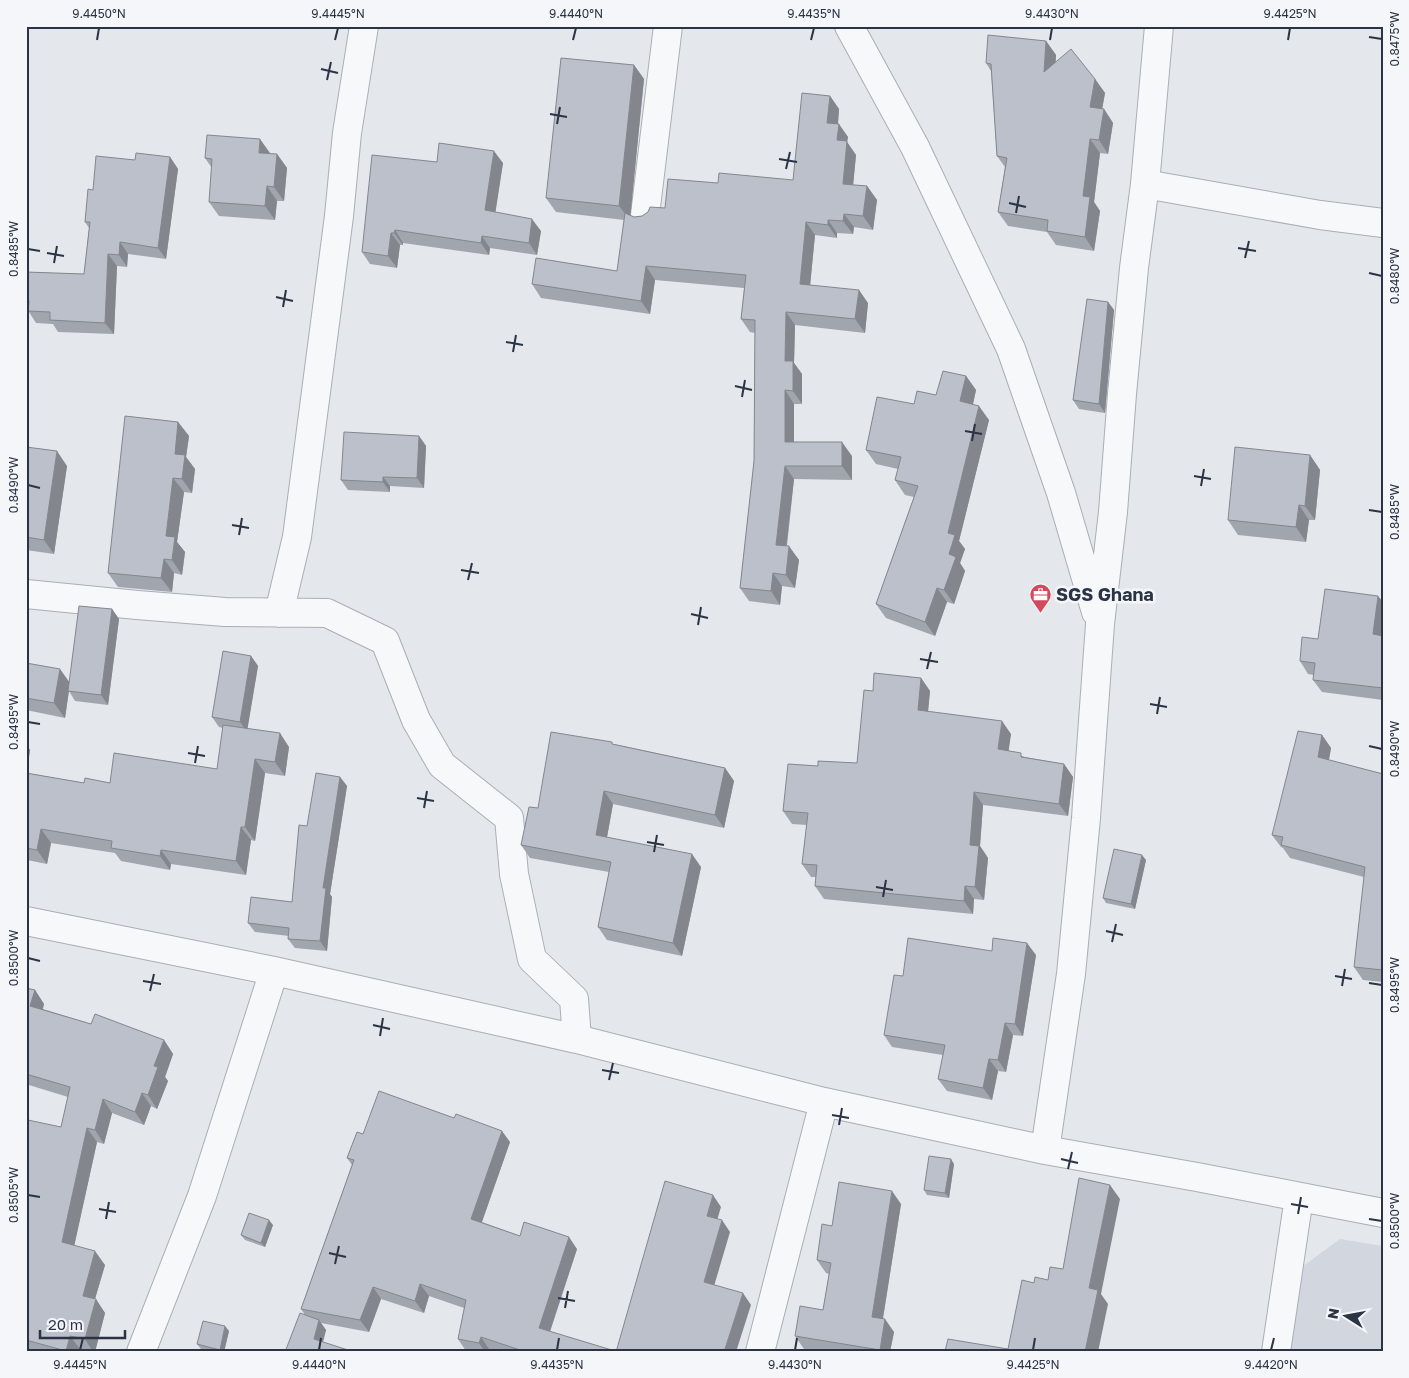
<svg xmlns="http://www.w3.org/2000/svg" width="1409" height="1378" viewBox="0 0 1409 1378" font-family="'Golos Text',sans-serif">
<rect width="100%" height="100%" fill="#e4e7ec"/>
<path fill="#d2d6de" d="M 1340,1239 L 1383,1246 L 1383,1352 L 1290,1352 L 1302,1267 Z"/>
<g fill="none" stroke-linecap="round" stroke-linejoin="round">
<defs>
<path id="minor" d="M 849,26 L 915,147 L 1011,349 L 1061,493 L 1096,612
M 1145,184 L 1320,215 L 1383,223
M 645,215 L 668,26
M 26,594 L 137,605 L 225,612 L 327,613 L 385,641 L 416,720 L 442,765 L 509,818 L 514,874 L 532,959 L 574,999 L 577,1039
M 279,613 L 297,537 L 339,216 L 347,133 L 364,26
M 26,921 L 274,971 L 577,1039 L 824,1102 L 1045,1150 L 1197,1177 L 1383,1213
M 1045,1150 L 1071,974 L 1086,818 L 1100,624 L 1113,512 L 1122,394 L 1134,268 L 1145,184 L 1159,26
M 141,1352 L 202,1196 L 274,971
M 760,1352 L 824,1102
M 1276,1352 L 1299,1197"/>
</defs>
<use href="#minor" stroke="#a9aeb7" stroke-width="30"/>
<use href="#minor" stroke="#f7f8fa" stroke-width="28"/>
</g>
<path fill="#a1a5ae" d="M 1046,41 L 1056,55 L 1056,62 L 1095,79 L 1105,93 L 1102,109 L 1104,109 L 1113,123 L 1108,154 L 1100,153 L 1094,202 L 1100,211 L 1094,251 L 1056,245 L 1047,232 L 1008,226 L 998,212 L 1005,167 L 997,156 L 991,71 L 986,63 Z
M 634,65 L 644,79 L 630,215 L 634,217 L 642,216 L 665,208 L 718,183 L 793,180 L 830,96 L 839,109 L 838,124 L 848,137 L 847,142 L 856,155 L 853,185 L 867,186 L 877,200 L 873,230 L 854,227 L 853,234 L 837,233 L 837,238 L 815,235 L 810,285 L 868,303 L 865,333 L 795,325 L 794,363 L 802,374 L 802,404 L 794,404 L 794,442 L 852,456 L 852,480 L 794,479 L 787,546 L 799,560 L 795,588 L 782,586 L 780,605 L 749,601 L 740,588 L 754,461 L 755,333 L 750,332 L 741,319 L 744,288 L 655,280 L 650,314 L 541,298 L 532,284 L 617,271 L 624,220 L 556,212 L 546,198 Z
M 277,154 L 287,168 L 284,201 L 277,201 L 275,220 L 219,216 L 209,202 L 212,168 L 205,158 Z
M 170,157 L 178,169 L 166,259 L 128,254 L 127,267 L 117,266 L 114,334 L 58,332 L 53,324 L 36,323 L 29,312 L 26,312 L 26,272 L 84,274 L 89,228 L 85,222 L 93,190 L 135,160 Z
M 437,162 L 503,163 L 495,212 L 541,231 L 537,255 L 490,248 L 489,255 L 403,243 L 403,245 L 400,245 L 397,268 L 370,264 L 362,252 Z
M 1108,302 L 1114,310 L 1105,413 L 1079,409 L 1073,400 Z
M 966,376 L 976,390 L 973,405 L 989,420 L 959,541 L 965,549 L 960,563 L 965,571 L 954,604 L 947,602 L 935,636 L 886,618 L 876,604 L 914,497 L 905,495 L 895,480 L 898,469 L 876,464 L 866,450 L 914,404 L 936,395 Z
M 178,422 L 189,436 L 186,457 L 195,469 L 192,493 L 184,492 L 177,542 L 185,552 L 182,575 L 174,573 L 172,592 L 118,587 L 108,573 Z
M 419,436 L 426,446 L 424,488 L 390,486 L 390,492 L 348,490 L 341,480 Z
M 26,447 L 67,466 L 54,554 L 26,550 Z
M 1310,455 L 1320,470 L 1315,520 L 1309,520 L 1306,542 L 1238,535 L 1228,520 Z
M 1383,602 L 1383,700 L 1322,692 L 1313,680 L 1314,675 L 1308,674 L 1300,661 Z
M 112,609 L 119,619 L 108,705 L 75,701 L 69,691 L 65,718 L 26,710 L 26,663 L 69,682 Z
M 251,656 L 258,666 L 247,729 L 289,747 L 285,776 L 265,773 L 255,841 L 251,840 L 246,875 L 171,864 L 170,870 L 121,861 L 115,853 L 51,843 L 47,864 L 27,860 L 26,865 L 26,745 L 30,750 L 27,773 L 84,783 L 110,783 L 217,769 L 223,728 L 219,727 L 212,717 Z
M 921,678 L 930,691 L 928,711 L 1011,734 L 1008,751 L 1025,757 L 1064,764 L 1073,777 L 1068,816 L 983,805 L 980,846 L 988,858 L 984,900 L 974,899 L 973,914 L 824,899 L 815,886 L 816,877 L 811,877 L 802,864 L 807,825 L 792,824 L 783,811 L 818,766 L 857,763 L 873,691 Z
M 1322,735 L 1331,748 L 1329,760 L 1383,774 L 1383,982 L 1363,980 L 1354,967 L 1364,877 L 1290,858 L 1283,848 L 1281,847 L 1272,835 Z
M 614,744 L 725,768 L 734,781 L 724,828 L 613,804 L 607,837 L 701,867 L 682,956 L 607,940 L 598,927 L 609,872 L 530,858 L 521,845 L 538,808 Z
M 340,777 L 347,786 L 330,894 L 332,897 L 327,951 L 295,948 L 288,939 L 289,936 L 255,932 L 248,923 L 292,902 L 307,826 Z
M 1146,860 L 1135,909 L 1106,903 L 1103,898 Z
M 992,951 L 1036,955 L 1023,1036 L 1013,1035 L 1006,1072 L 998,1071 L 992,1100 L 947,1091 L 938,1079 L 943,1055 L 892,1047 L 884,1035 L 903,976 Z
M 26,988 L 35,990 L 44,1004 L 43,1009 L 91,1024 L 164,1040 L 173,1054 L 165,1077 L 168,1081 L 157,1109 L 151,1106 L 144,1125 L 112,1113 L 104,1144 L 97,1142 L 74,1246 L 105,1265 L 95,1299 L 105,1313 L 95,1352 L 90,1352 L 80,1349 L 79,1352 L 30,1352 L 26,1351 L 26,1129 L 61,1127 L 68,1097 L 29,1085 L 26,1095 Z
M 363,1134 L 510,1142 L 482,1222 L 520,1236 L 577,1249 L 550,1332 L 615,1352 L 497,1352 L 489,1349 L 488,1352 L 470,1352 L 466,1351 L 458,1339 L 464,1308 L 429,1296 L 424,1313 L 381,1299 L 369,1332 L 321,1323 L 326,1330 L 323,1342 L 352,1352 L 285,1352 L 305,1315 L 301,1309 L 352,1165 L 347,1158 Z
M 954,1164 L 949,1198 L 927,1195 L 924,1190 Z
M 901,1204 L 883,1319 L 894,1332 L 890,1352 L 821,1352 L 804,1349 L 795,1336 L 823,1310 L 829,1274 L 826,1273 L 817,1260 L 832,1226 Z
M 273,1225 L 265,1247 L 245,1240 L 241,1235 Z
M 229,1331 L 224,1352 L 210,1352 L 201,1349 L 197,1344 Z"/>
<path fill="#83868d" d="M 1046,41 L 1056,55 L 1053,86 L 1044,72 Z
M 634,65 L 644,79 L 630,220 L 619,206 Z
M 1095,79 L 1105,93 L 1100,121 L 1090,107 Z
M 830,96 L 839,109 L 837,136 L 827,123 Z
M 1104,109 L 1113,123 L 1108,154 L 1099,140 Z
M 839,124 L 848,137 L 847,142 L 856,155 L 852,197 L 843,184 L 837,140 Z
M 260,139 L 270,153 L 259,153 Z
M 1090,139 L 1100,153 L 1094,202 L 1100,211 L 1094,251 L 1085,237 L 1083,196 Z
M 494,151 L 503,163 L 494,222 L 485,210 Z
M 277,154 L 287,168 L 284,201 L 274,187 Z
M 170,157 L 178,169 L 166,259 L 158,248 Z
M 267,186 L 277,201 L 275,220 L 265,206 Z
M 867,186 L 877,200 L 873,230 L 863,216 Z
M 844,214 L 854,227 L 853,234 L 843,221 Z
M 532,219 L 541,231 L 537,255 L 529,243 Z
M 828,220 L 837,233 L 837,238 L 828,225 Z
M 806,222 L 815,235 L 809,297 L 800,284 Z
M 395,230 L 403,243 L 403,245 L 394,233 Z
M 391,233 L 400,245 L 397,268 L 388,256 Z
M 482,236 L 490,248 L 489,255 L 481,243 Z
M 120,242 L 128,254 L 127,267 L 119,255 Z
M 108,254 L 117,266 L 114,334 L 105,323 Z
M 646,266 L 655,280 L 650,314 L 641,301 Z
M 859,290 L 868,303 L 865,333 L 855,319 Z
M 1108,302 L 1114,310 L 1105,413 L 1099,404 Z
M 786,312 L 795,325 L 794,363 L 802,374 L 802,404 L 793,391 L 785,361 Z
M 966,376 L 976,390 L 970,416 L 960,401 Z
M 785,390 L 794,404 L 794,455 L 785,442 Z
M 979,406 L 989,420 L 959,541 L 965,549 L 960,563 L 965,571 L 954,604 L 944,590 L 949,554 L 948,533 Z
M 178,422 L 189,436 L 186,457 L 195,469 L 192,493 L 182,479 L 175,454 Z
M 419,436 L 426,446 L 424,488 L 417,478 Z
M 842,442 L 852,456 L 852,480 L 842,466 Z
M 57,451 L 67,466 L 54,554 L 44,540 Z
M 1310,455 L 1320,470 L 1315,520 L 1305,506 Z
M 785,466 L 794,479 L 785,558 L 776,545 Z
M 383,477 L 390,486 L 390,492 L 383,482 Z
M 173,478 L 184,492 L 177,542 L 185,552 L 182,575 L 172,560 L 166,536 Z
M 1299,505 L 1309,520 L 1306,542 L 1296,527 Z
M 789,546 L 799,560 L 795,588 L 786,575 Z
M 164,559 L 174,573 L 172,592 L 161,578 Z
M 773,573 L 782,586 L 780,605 L 771,591 Z
M 937,588 L 947,602 L 935,636 L 925,622 Z
M 1378,596 L 1383,602 L 1383,642 L 1373,634 Z
M 112,609 L 119,619 L 108,705 L 101,695 Z
M 251,656 L 258,666 L 247,732 L 240,722 Z
M 60,669 L 70,683 L 65,718 L 54,703 Z
M 921,678 L 930,691 L 927,722 L 918,710 Z
M 1002,721 L 1011,734 L 1007,762 L 998,749 Z
M 280,733 L 289,747 L 285,776 L 275,762 Z
M 1322,735 L 1331,748 L 1327,770 L 1318,757 Z
M 26,745 L 30,750 L 26,775 Z
M 255,759 L 265,773 L 255,841 L 245,827 Z
M 1064,764 L 1073,777 L 1068,816 L 1059,804 Z
M 725,768 L 734,781 L 724,828 L 715,815 Z
M 340,777 L 347,786 L 330,894 L 332,897 L 327,951 L 320,941 L 323,888 Z
M 604,791 L 613,804 L 605,848 L 596,835 Z
M 974,792 L 983,805 L 980,846 L 988,858 L 984,900 L 975,887 L 970,845 Z
M 241,827 L 251,840 L 246,875 L 236,861 Z
M 41,829 L 51,843 L 47,864 L 37,850 Z
M 161,850 L 171,864 L 170,870 L 160,856 Z
M 692,854 L 701,867 L 682,956 L 673,943 Z
M 1142,855 L 1146,860 L 1135,909 L 1131,904 Z
M 965,886 L 974,899 L 973,914 L 964,901 Z
M 1027,943 L 1036,955 L 1023,1036 L 1015,1024 Z
M 35,990 L 44,1004 L 40,1019 L 30,1006 Z
M 1005,1023 L 1013,1035 L 1006,1072 L 998,1060 Z
M 164,1040 L 173,1054 L 165,1077 L 168,1081 L 157,1109 L 148,1095 L 154,1066 Z
M 989,1059 L 998,1071 L 992,1100 L 983,1088 Z
M 26,1081 L 29,1085 L 26,1095 Z
M 142,1093 L 151,1106 L 144,1125 L 135,1112 Z
M 103,1099 L 112,1113 L 104,1144 L 95,1130 Z
M 87,1128 L 97,1142 L 72,1256 L 62,1242 Z
M 502,1131 L 510,1142 L 479,1230 L 471,1219 Z
M 951,1159 L 954,1164 L 949,1198 L 945,1193 Z
M 1110,1185 L 1120,1199 L 1101,1294 L 1108,1304 L 1098,1352 L 1085,1352 L 1089,1288 Z
M 892,1191 L 901,1204 L 881,1330 L 872,1317 Z
M 713,1195 L 721,1207 L 715,1227 L 707,1216 Z
M 269,1220 L 273,1225 L 265,1247 L 261,1243 Z
M 722,1220 L 730,1232 L 712,1293 L 704,1282 Z
M 569,1237 L 577,1249 L 547,1340 L 539,1328 Z
M 95,1251 L 105,1265 L 92,1309 L 83,1296 Z
M 420,1284 L 429,1296 L 424,1313 L 415,1301 Z
M 373,1287 L 381,1299 L 369,1332 L 360,1320 Z
M 743,1293 L 751,1305 L 736,1352 L 724,1352 Z
M 96,1299 L 105,1313 L 95,1352 L 93,1352 L 85,1339 Z
M 885,1319 L 894,1332 L 890,1352 L 881,1352 L 880,1350 Z
M 319,1320 L 326,1330 L 321,1349 L 314,1339 Z
M 225,1326 L 229,1331 L 224,1352 L 221,1352 L 220,1350 Z
M 70,1336 L 80,1349 L 79,1352 L 67,1352 L 66,1351 Z
M 481,1337 L 489,1349 L 488,1352 L 485,1352 L 479,1343 Z"/>
<path fill="#bbc0ca" stroke="#83868d" d="M 988,35 L 1046,41 L 1044,72 L 1071,49 L 1095,79 L 1090,107 L 1104,109 L 1099,140 L 1090,139 L 1083,196 L 1090,197 L 1085,237 L 1047,231 L 1048,220 L 998,212 L 1007,158 L 997,156 L 991,64 L 986,63 Z
M 561,58 L 634,65 L 619,206 L 546,198 Z
M 802,93 L 830,96 L 827,123 L 839,124 L 837,140 L 847,141 L 843,184 L 867,186 L 863,216 L 844,214 L 843,221 L 828,220 L 828,225 L 806,222 L 800,284 L 859,290 L 855,319 L 786,312 L 785,361 L 793,361 L 793,391 L 785,390 L 785,442 L 842,442 L 842,466 L 785,466 L 776,545 L 789,546 L 786,575 L 773,573 L 771,591 L 740,588 L 754,461 L 755,320 L 741,319 L 746,275 L 646,266 L 641,301 L 532,284 L 536,258 L 617,271 L 625,213 L 634,217 L 642,216 L 648,212 L 650,207 L 665,208 L 668,179 L 718,183 L 719,173 L 793,180 Z
M 207,135 L 260,139 L 259,153 L 277,154 L 274,187 L 267,186 L 265,206 L 209,202 L 212,159 L 205,158 Z
M 439,143 L 494,151 L 485,210 L 532,219 L 529,243 L 482,236 L 481,243 L 395,230 L 394,233 L 391,233 L 388,256 L 362,252 L 372,155 L 437,162 Z
M 136,153 L 170,157 L 158,248 L 120,242 L 119,255 L 108,254 L 105,323 L 50,320 L 50,312 L 28,311 L 29,301 L 26,301 L 26,272 L 84,274 L 90,222 L 85,222 L 88,189 L 93,190 L 96,156 L 135,160 Z
M 1087,299 L 1108,302 L 1099,404 L 1073,400 Z
M 943,371 L 966,376 L 960,401 L 979,406 L 948,533 L 955,535 L 949,554 L 956,557 L 944,590 L 937,588 L 925,622 L 876,604 L 918,486 L 895,480 L 901,457 L 866,450 L 877,397 L 914,404 L 917,391 L 936,395 Z
M 125,416 L 178,422 L 175,454 L 185,455 L 182,479 L 173,478 L 166,536 L 175,537 L 172,560 L 164,559 L 161,578 L 108,573 Z
M 344,432 L 419,436 L 417,478 L 383,477 L 383,482 L 341,480 Z
M 26,447 L 57,451 L 44,540 L 26,537 Z
M 1235,447 L 1310,455 L 1305,506 L 1299,505 L 1296,527 L 1228,520 Z
M 1325,589 L 1378,596 L 1373,634 L 1383,636 L 1383,688 L 1313,680 L 1315,663 L 1300,661 L 1302,637 L 1318,639 Z
M 79,606 L 112,609 L 101,695 L 68,691 Z
M 223,651 L 251,656 L 240,722 L 212,717 Z
M 26,663 L 60,669 L 54,703 L 26,698 Z
M 874,673 L 921,678 L 918,710 L 1002,721 L 998,749 L 1021,753 L 1021,757 L 1064,764 L 1059,804 L 974,792 L 970,845 L 979,846 L 975,887 L 965,886 L 964,901 L 815,886 L 817,865 L 802,864 L 808,813 L 783,811 L 788,764 L 818,766 L 818,761 L 857,763 L 864,690 L 873,691 Z
M 223,725 L 280,733 L 275,762 L 255,759 L 245,827 L 241,827 L 236,861 L 161,850 L 160,856 L 111,848 L 112,841 L 41,829 L 37,850 L 26,848 L 26,773 L 84,783 L 85,778 L 110,783 L 114,753 L 217,769 Z
M 1298,731 L 1322,735 L 1318,757 L 1383,774 L 1383,970 L 1354,967 L 1365,867 L 1281,845 L 1283,837 L 1272,835 Z
M 551,732 L 612,742 L 612,744 L 725,768 L 715,815 L 604,791 L 596,835 L 692,854 L 673,943 L 598,927 L 611,862 L 521,845 L 529,807 L 538,808 Z
M 316,773 L 340,777 L 323,888 L 326,888 L 320,941 L 288,939 L 289,928 L 248,923 L 251,897 L 292,902 L 299,825 L 307,826 Z
M 1114,849 L 1142,855 L 1131,904 L 1103,898 Z
M 908,938 L 992,951 L 993,938 L 1027,943 L 1015,1024 L 1005,1023 L 998,1060 L 989,1059 L 983,1088 L 938,1079 L 945,1045 L 884,1035 L 894,975 L 903,976 Z
M 26,988 L 35,990 L 30,1006 L 91,1024 L 95,1014 L 164,1040 L 154,1066 L 158,1067 L 148,1095 L 142,1093 L 135,1112 L 103,1099 L 95,1130 L 87,1128 L 62,1242 L 95,1251 L 83,1296 L 96,1299 L 85,1339 L 70,1336 L 66,1351 L 26,1340 L 26,1129 L 28,1120 L 61,1127 L 70,1087 L 26,1074 Z
M 379,1091 L 454,1118 L 456,1114 L 502,1131 L 471,1219 L 520,1236 L 524,1222 L 569,1237 L 539,1328 L 615,1351 L 614,1352 L 526,1352 L 481,1337 L 479,1343 L 458,1339 L 466,1300 L 420,1284 L 415,1301 L 373,1287 L 360,1320 L 301,1309 L 354,1160 L 347,1158 L 357,1132 L 363,1134 Z
M 929,1156 L 951,1159 L 945,1193 L 924,1190 Z
M 1079,1178 L 1110,1185 L 1089,1288 L 1098,1290 L 1085,1352 L 939,1352 L 939,1350 L 945,1351 L 948,1339 L 1008,1349 L 1022,1280 L 1034,1283 L 1035,1277 L 1048,1280 L 1050,1267 L 1063,1269 Z
M 665,1181 L 713,1195 L 707,1216 L 722,1220 L 704,1282 L 743,1293 L 724,1352 L 616,1352 Z
M 839,1182 L 892,1191 L 872,1317 L 885,1319 L 880,1350 L 795,1336 L 800,1306 L 823,1310 L 831,1263 L 817,1260 L 822,1224 L 832,1226 Z
M 249,1213 L 269,1220 L 261,1243 L 241,1235 Z
M 300,1313 L 319,1320 L 314,1339 L 351,1351 L 351,1352 L 285,1352 Z
M 203,1321 L 225,1326 L 220,1350 L 197,1344 Z"/>
<path fill="none" stroke="#2b3445" stroke-width="2" d="M 1369,37 L 1382,39M 97,40 L 99,28M 335,40 L 338,28M 573,40 L 576,28M 811,40 L 814,28M 1050,40 L 1052,28M 1288,40 L 1290,28M 321,69 L 338,73M 327,80 L 331,62M 550,114 L 567,117M 557,124 L 560,107M 779,159 L 797,162M 786,169 L 790,152M 1009,203 L 1026,207M 1016,213 L 1019,196M 1238,248 L 1256,251M 28,249 L 40,251M 47,253 L 64,256M 1245,258 L 1249,241M 54,263 L 57,246M 1369,273 L 1382,276M 276,297 L 293,301M 283,307 L 286,290M 506,342 L 523,345M 513,352 L 516,335M 735,386 L 752,390M 742,397 L 745,380M 965,431 L 982,434M 972,441 L 975,424M 1194,476 L 1211,479M 28,485 L 40,488M 1201,486 L 1204,469M 1369,510 L 1382,512M 232,525 L 249,528M 239,535 L 242,518M 461,570 L 479,573M 468,580 L 472,563M 691,614 L 708,618M 698,625 L 701,607M 920,659 L 938,662M 927,669 L 931,652M 1150,704 L 1167,707M 1157,714 L 1160,697M 28,722 L 40,724M 1369,746 L 1382,749M 188,753 L 205,756M 195,763 L 198,746M 417,798 L 434,801M 424,808 L 427,791M 647,842 L 664,845M 654,852 L 657,835M 876,887 L 893,890M 883,897 L 886,880M 1106,931 L 1123,935M 1112,942 L 1116,924M 28,958 L 40,961M 1335,976 L 1352,979M 143,981 L 161,984M 1369,983 L 1382,985M 1342,986 L 1345,969M 150,991 L 154,974M 373,1025 L 390,1029M 380,1036 L 383,1018M 602,1070 L 619,1073M 609,1080 L 613,1063M 832,1115 L 849,1118M 839,1125 L 842,1108M 1061,1159 L 1078,1163M 1068,1169 L 1072,1152M 28,1195 L 40,1197M 1291,1204 L 1308,1207M 99,1209 L 116,1212M 1298,1214 L 1301,1197M 106,1219 L 109,1202M 1369,1219 L 1382,1221M 329,1253 L 346,1257M 335,1264 L 339,1246M 558,1298 L 575,1301M 565,1308 L 568,1291M 80,1350 L 83,1338M 319,1350 L 321,1338M 557,1350 L 559,1338M 795,1350 L 797,1338M 1033,1350 L 1035,1338M 1271,1350 L 1274,1338"/>
<defs>
<symbol id="office-pin" viewBox="-11 -11 22 30"><path d="M0 17L-7.5 6A9.5 9.5 0 1 1 7.5 6Z" fill="#d1495b" stroke="#f4f6f9"/><path d="M-6-3h4V-5.5h4V-3h4V5H-6ZM-1-4.5V-3h2v-1.5ZM-6 0V1H6V0Z" fill="#fff"/></symbol>
</defs>
<g fill-rule="evenodd">
<use href="#office-pin" x="1028" y="582" width="25" height="34"/>
</g>
<g text-anchor="middle" dominant-baseline="central" stroke-width="5" stroke-linejoin="round" paint-order="stroke">
<g font-size="18" font-weight="bold" fill="#2b3445" stroke="#f4f6f9" text-anchor="start">
<text x="1056" y="594">SGS Ghana</text>
</g>
</g>
<rect width="1409" height="1378" fill="none" stroke="#f4f6f9" stroke-width="55"/>
<g transform="translate(1346 1316) rotate(281)" stroke="#f4f6f9" stroke-width="4" paint-order="stroke">
<path d="M0-4L9 19L0 12L-9 19Z" fill="#2b3445"/>
<text y="-8" font-size="14" font-weight="bold" text-anchor="middle" fill="#2b3445">N</text>
</g>
<path d="M40 1330v8h85v-8" fill="none" stroke="#2b3445" stroke-width="2.5"/>
<text x="48" y="1330" font-size="15" fill="#2b3445" stroke="#f4f6f9" stroke-width="4" paint-order="stroke">20 m</text>
<rect x="28" y="28" width="1354" height="1322" fill="none" stroke="#2b3445" stroke-width="2"/>
<g font-size="12" text-anchor="middle" fill="#2b3445">
<text x="99" y="18">9.4450°N</text>
<text x="338" y="18">9.4445°N</text>
<text x="576" y="18">9.4440°N</text>
<text x="814" y="18">9.4435°N</text>
<text x="1052" y="18">9.4430°N</text>
<text x="1290" y="18">9.4425°N</text>
<text transform="translate(1395 39) rotate(-90)" y="4">0.8475°W</text>
<text transform="translate(14 249) rotate(-90)" y="4">0.8485°W</text>
<text transform="translate(1395 276) rotate(-90)" y="4">0.8480°W</text>
<text transform="translate(14 485) rotate(-90)" y="4">0.8490°W</text>
<text transform="translate(1395 512) rotate(-90)" y="4">0.8485°W</text>
<text transform="translate(14 722) rotate(-90)" y="4">0.8495°W</text>
<text transform="translate(1395 749) rotate(-90)" y="4">0.8490°W</text>
<text transform="translate(14 958) rotate(-90)" y="4">0.8500°W</text>
<text transform="translate(1395 985) rotate(-90)" y="4">0.8495°W</text>
<text transform="translate(14 1195) rotate(-90)" y="4">0.8505°W</text>
<text transform="translate(1395 1221) rotate(-90)" y="4">0.8500°W</text>
<text x="80" y="1369">9.4445°N</text>
<text x="319" y="1369">9.4440°N</text>
<text x="557" y="1369">9.4435°N</text>
<text x="795" y="1369">9.4430°N</text>
<text x="1033" y="1369">9.4425°N</text>
<text x="1271" y="1369">9.4420°N</text>
</g>
</svg>
